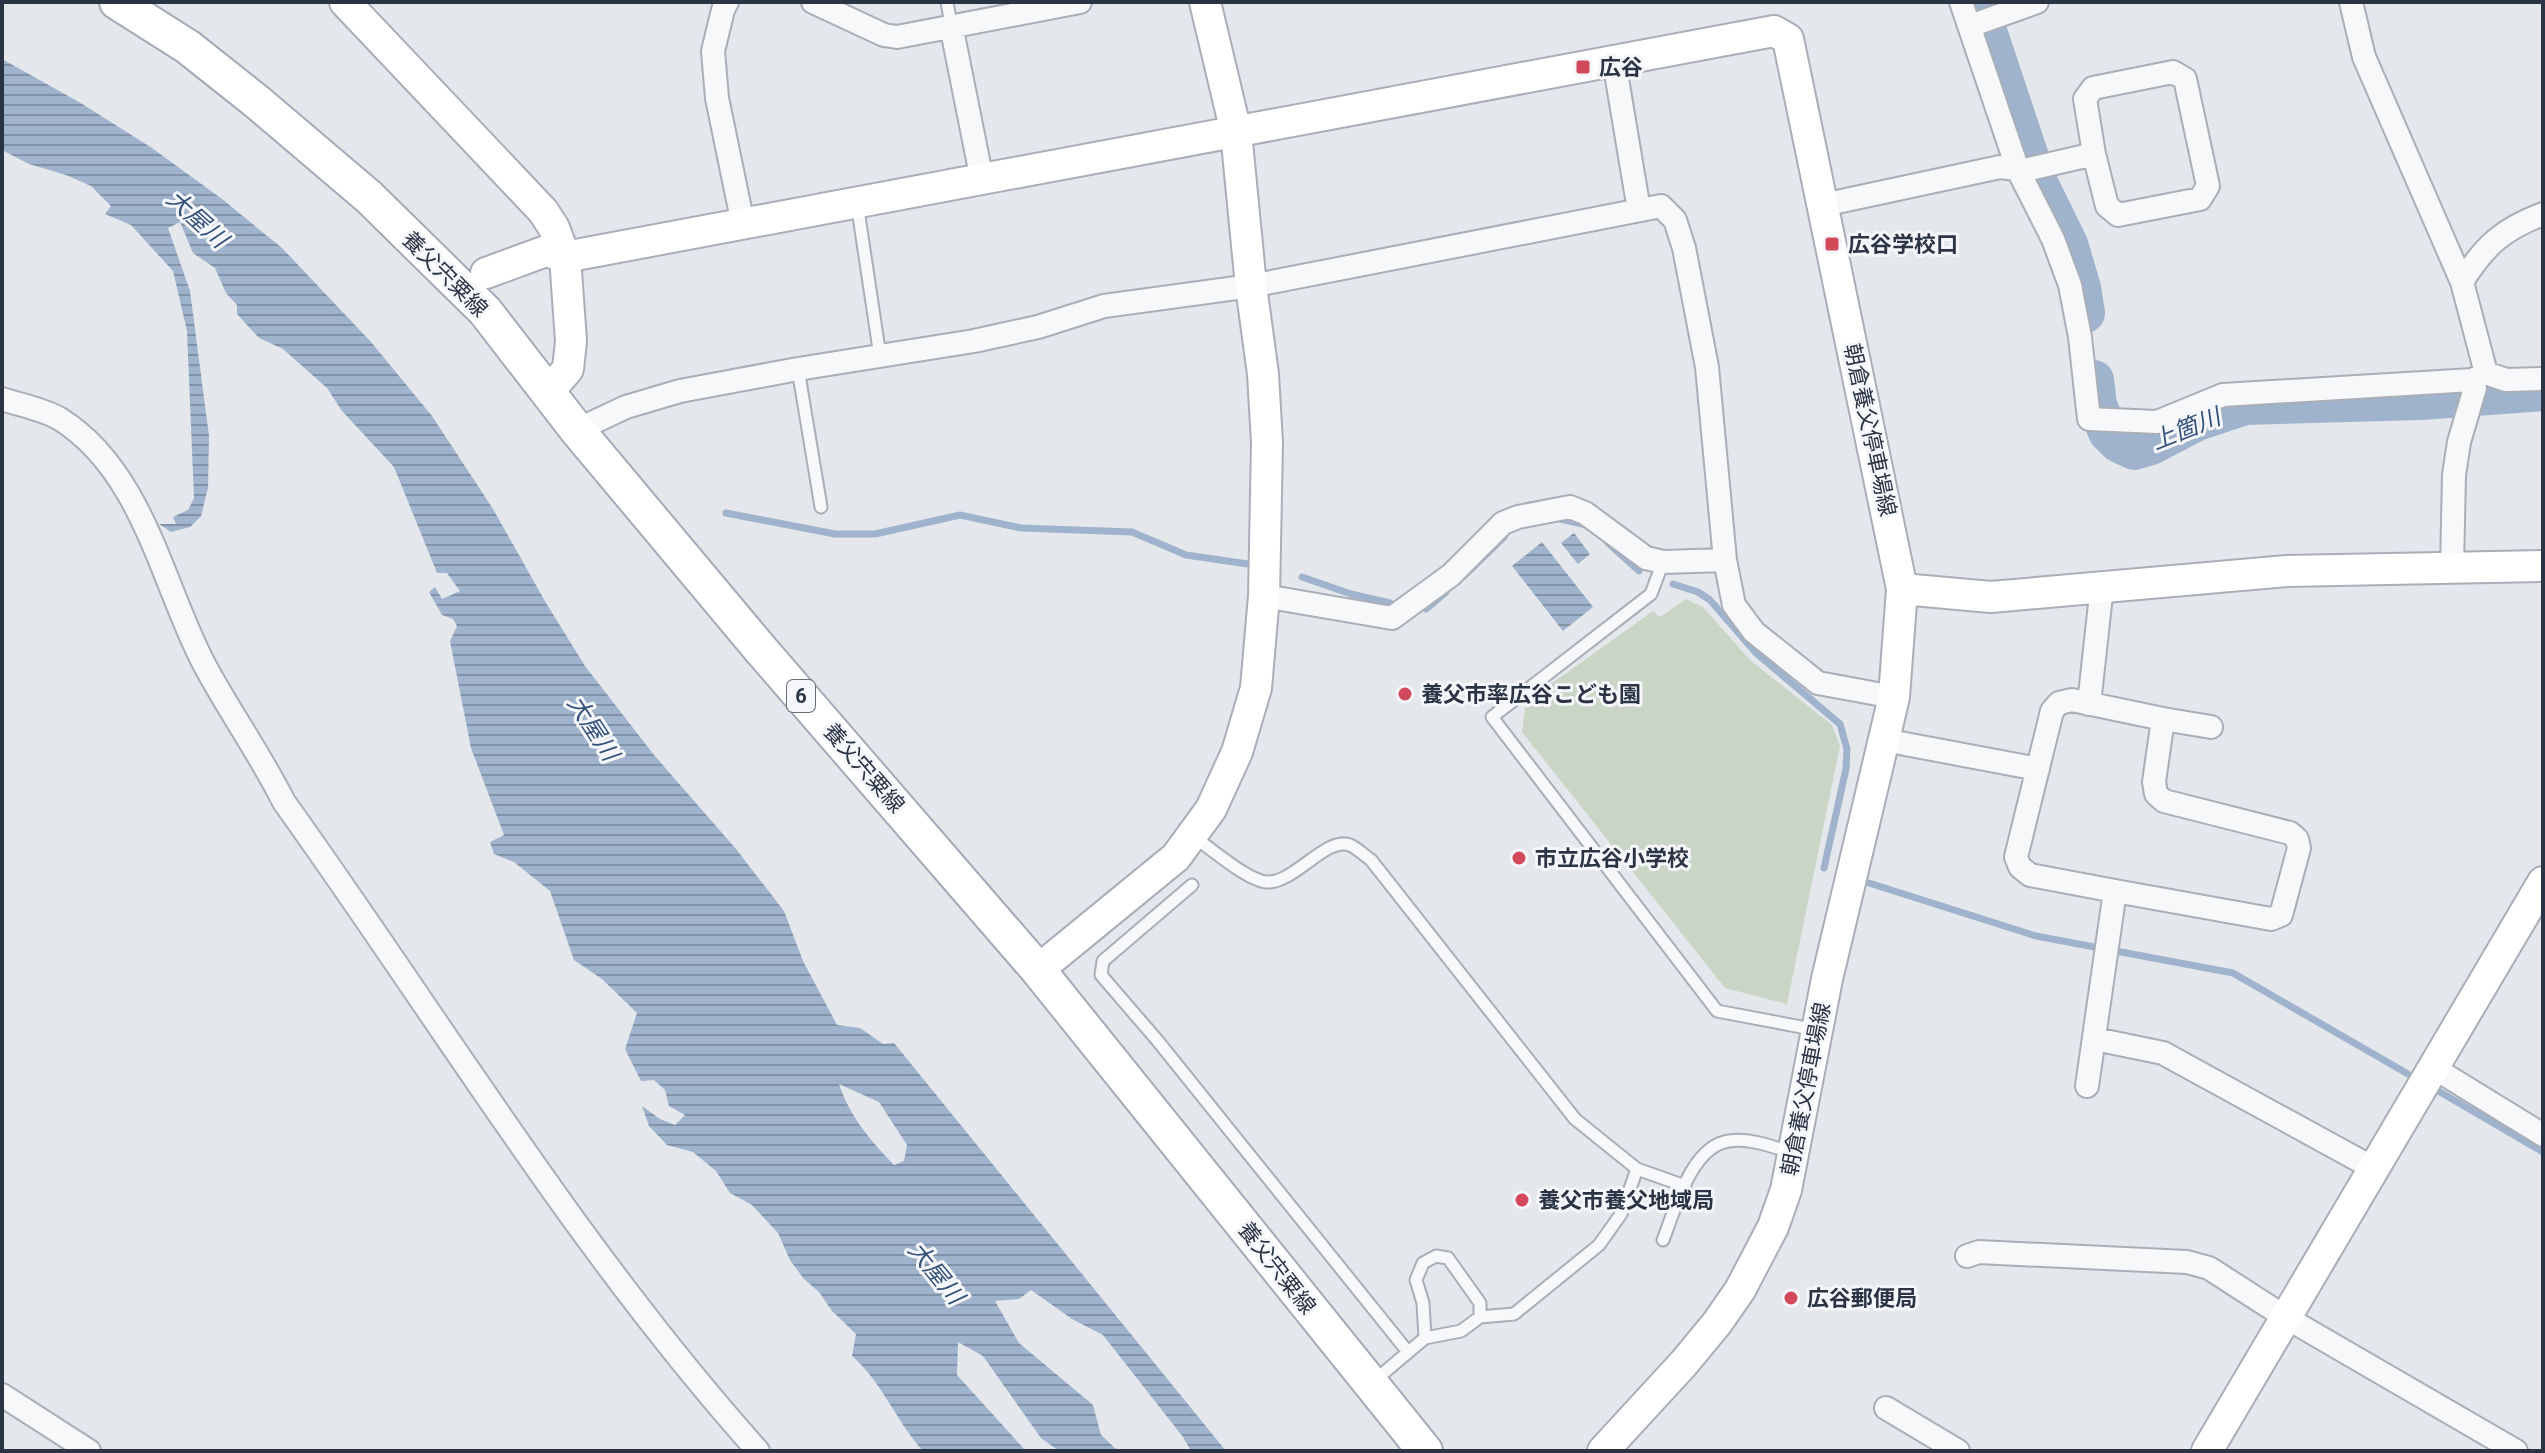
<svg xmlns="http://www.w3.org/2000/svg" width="2545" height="1453" viewBox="0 0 2545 1453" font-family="Roboto,'Noto Sans JP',sans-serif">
<defs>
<pattern id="water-rules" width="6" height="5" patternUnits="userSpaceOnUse" patternTransform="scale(2)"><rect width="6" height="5" fill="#9fb4cc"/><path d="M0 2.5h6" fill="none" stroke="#8293a7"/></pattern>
</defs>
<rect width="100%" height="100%" fill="#e4e7ec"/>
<path fill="#c9d6c5" d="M 1686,599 L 1703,607 L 1751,661 L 1832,725 L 1840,746 L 1787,1004 L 1725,988 L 1522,732 L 1526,702 L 1653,611 L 1660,617 Z"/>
<path fill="url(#water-rules)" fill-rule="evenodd" d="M 2,59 L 79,102 L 152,148 L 222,199 L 282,248 L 371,342 L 432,416 L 493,509 L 546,603 L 585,666 L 654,755 L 736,849 L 784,911 L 803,961 L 837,1025 L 860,1028 L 883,1044 L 894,1043 L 1226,1451 L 1191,1451 L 1183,1437 L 1103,1335 L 1072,1319 L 1031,1290 L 1019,1299 L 995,1301 L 1019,1343 L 1093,1405 L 1101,1435 L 1118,1451 L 1059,1451 L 1041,1438 L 983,1356 L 958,1342 L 957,1375 L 1026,1451 L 923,1451 C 896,1421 882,1382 852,1356 L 856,1334 L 832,1311 L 819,1292 L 804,1279 L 790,1260 L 778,1233 L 752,1205 L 730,1193 L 716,1171 L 693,1152 L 667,1145 L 649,1126 L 642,1106 L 660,1119 L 675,1125 L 685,1115 L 669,1106 L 665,1090 L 654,1080 L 641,1081 L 625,1049 L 637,1013 L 602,979 L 574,960 L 550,891 L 514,862 L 494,854 L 490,842 L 504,835 L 471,748 L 450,641 L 457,626 L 453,619 L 442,615 L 429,592 L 435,587 L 442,599 L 460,591 L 447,573 L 437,573 L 394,467 L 342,411 L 327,388 L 283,349 L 259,338 L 237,314 L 237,305 L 226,293 L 215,268 L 193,253 L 180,222 L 168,228 L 190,291 L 209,436 L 208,488 L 201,516 L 190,527 L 171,532 L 159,524 L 176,524 L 173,517 L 188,510 L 194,498 L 187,331 L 173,271 L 131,225 L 105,214 L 111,206 L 91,186 L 66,175 L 29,164 L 2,150 ZM 839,1084 L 879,1102 L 907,1145 L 904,1161 L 894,1165 C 870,1140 850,1117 839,1084 Z
M 1574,533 L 1590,554 L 1578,564 L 1561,543 Z
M 1542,542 L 1593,607 L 1563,631 L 1512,566 Z"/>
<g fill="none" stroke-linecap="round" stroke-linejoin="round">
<path stroke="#9fb4cc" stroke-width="7" d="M 726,513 L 835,534 L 875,534 L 960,515 L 1021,528 L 1132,532 L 1186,555 L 1248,564
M 1556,518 L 1587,525
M 1608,543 L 1639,571
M 1464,576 L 1504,537
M 1302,577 L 1351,594 L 1390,603
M 1673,584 L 1698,592 L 1710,600 L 1756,653 L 1840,724 L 1847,749 L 1846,769 L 1824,868
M 1426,609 L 1446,592
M 1869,883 L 2036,936 L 2233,973 L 2408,1074
M 2440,1092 L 2543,1152"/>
<path stroke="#9fb4cc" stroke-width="40" d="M 1977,2 L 1978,4
M 1988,34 L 2037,181 L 2068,244 L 2081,288 L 2085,313
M 2094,380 L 2097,405 L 2108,432 L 2119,443 L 2134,450 L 2151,445 L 2197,421 L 2245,405 L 2421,400 L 2543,391"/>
<defs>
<path id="lane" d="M 947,2 L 951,25
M 857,203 L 880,356
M 798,369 L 821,507
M 1663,562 L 1651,594 L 1492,717 L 1717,1011 L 1817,1030
M 1193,836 C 1210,848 1248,881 1267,882 C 1295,883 1326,836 1350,845 C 1357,848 1365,856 1371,860 L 1575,1119 L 1637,1169
M 1192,885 L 1103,961 L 1101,975 L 1157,1040 L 1408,1352
M 1663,1240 C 1675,1210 1691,1146 1729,1141 C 1749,1138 1771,1146 1790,1152
M 1425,1338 L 1423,1303 L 1416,1280 L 1423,1263 L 1436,1256 L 1448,1258 L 1480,1303 L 1480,1317
M 1374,1381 L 1425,1338 L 1461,1331 L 1480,1317 L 1514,1314 L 1599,1245 L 1621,1214 L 1637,1169 L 1685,1186"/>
<path id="street" d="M 727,2 L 723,10 L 713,51 L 717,98 L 743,224
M 813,2 L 884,35 L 897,37 L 1080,2
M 1961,2 L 2018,170 L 2053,239 L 2070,285 L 2080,337 L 2089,419 L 2157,422 L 2223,395 L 2472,380 L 2486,373 L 2506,380 L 2543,379
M 2351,2 L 2364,57 L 2462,282 L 2486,373
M 951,25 L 982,180
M 1970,26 L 2037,2
M 1614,61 L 1639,210
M 1823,205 L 2000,167 L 2025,170 L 2094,154 L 2085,99 L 2093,88 L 2173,72 L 2185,79 L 2208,186 L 2200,199 L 2118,215 L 2107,206 L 2094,154
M 2462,282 C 2484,246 2503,229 2543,214
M 2,399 C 20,405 43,409 60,419 C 143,471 162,584 204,664 C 229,711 260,754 284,802 C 440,1020 579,1251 758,1451
M 577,430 L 626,407 L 680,391 L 798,369 L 974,341 L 1038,327 L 1104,306 L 1251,286 L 1661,206 L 1675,220 L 1684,248 L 1707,367 L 1725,560 L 1734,605 L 1754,632 L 1818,683 L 1894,697
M 2452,568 L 2454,475 L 2459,442 L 2475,388 L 2472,380
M 1264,596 L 1392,618 L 1451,575 L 1503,523 L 1518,517 L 1570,507 L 1585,513 L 1646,558 L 1663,562 L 1725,560
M 2089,704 L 2102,586
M 2163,719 L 2211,727
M 1884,740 L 2038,769
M 2095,1039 L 2163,1053 L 2373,1168
M 2434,1068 L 2543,1135
M 2087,1086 L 2115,891 L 2271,919 L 2281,915 L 2299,848 L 2297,839 L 2290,833 L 2164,801 L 2156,794 L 2154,782 L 2163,719 L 2072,700 L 2059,703 L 2052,711 L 2016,857 L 2020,867 L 2030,875 L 2115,891
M 1967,1256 L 1979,1252 L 2187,1262 L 2209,1268 L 2285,1317 L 2516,1451
M 2,1395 L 89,1451
M 1886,1408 L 1958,1451"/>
<path id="secondary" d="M 345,2 L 543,211 L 554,228 L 565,257 L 571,341 L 568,369 L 547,393
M 486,273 L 546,251 L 565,257 L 1774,31 L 1788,39 L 1902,589 L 1894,697 L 1827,979 L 1786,1190 L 1773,1227 L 1740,1290 L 1717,1323 L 1684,1363 L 1603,1451
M 1902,589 L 1991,597 L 2287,571 L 2543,566
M 1038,970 L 1176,857 L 1211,809 L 1237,752 L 1256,688 L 1264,596 L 1267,443 L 1263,374 L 1251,286 L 1236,132 L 1205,2
M 2207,1451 L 2543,882"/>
<path id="primary" d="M 117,2 L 188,47 L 256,101 L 369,197 L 485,311 L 577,430 L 762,651 L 1038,970 L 1425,1451"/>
</defs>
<use href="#lane" stroke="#a9aeb7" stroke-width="15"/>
<use href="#street" stroke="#a9aeb7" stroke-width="26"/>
<use href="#secondary" stroke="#a9aeb7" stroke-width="34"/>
<use href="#primary" stroke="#a3abb8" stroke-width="38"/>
<use href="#lane" stroke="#f7f8fa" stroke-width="11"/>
<use href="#street" stroke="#f7f8fa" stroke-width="22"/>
<use href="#secondary" stroke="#fff" stroke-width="30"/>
<use href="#primary" stroke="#fff" stroke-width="34"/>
</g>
<g fill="#d1495b" stroke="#f4f6f9" stroke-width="3">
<rect x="1575" y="59" width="16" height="16" rx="4"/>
<rect x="1824" y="236" width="16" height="16" rx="4"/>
<circle cx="1405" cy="694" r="8"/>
<circle cx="1519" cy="858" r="8"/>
<circle cx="1522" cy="1200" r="8"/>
<circle cx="1791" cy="1298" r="8"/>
</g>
<g text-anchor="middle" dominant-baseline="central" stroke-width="6" stroke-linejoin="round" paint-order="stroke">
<rect fill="#f4f6f9" stroke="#676e7b" stroke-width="2" x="787" y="680" width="28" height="32" rx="6"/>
<g font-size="20" font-weight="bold" fill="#2b3445">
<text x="801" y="696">6</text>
</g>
<g font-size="22" font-weight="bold" fill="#2b3445" stroke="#f4f6f9" text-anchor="start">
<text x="1599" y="67">広谷</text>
<text x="1848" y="244">広谷学校口</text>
<text x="1421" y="694">養父市率広谷こども園</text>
<text x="1535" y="858">市立広谷小学校</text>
<text x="1538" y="1200">養父市養父地域局</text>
<text x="1807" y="1298">広谷郵便局</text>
</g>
<g font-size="22" fill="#2b3445" stroke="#f4f6f9">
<text transform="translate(445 274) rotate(45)">養父宍粟線</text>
<text transform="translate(1870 430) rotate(78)">朝倉養父停車場線</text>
<text transform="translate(864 768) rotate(49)">養父宍粟線</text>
<text transform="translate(1806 1089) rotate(-79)">朝倉養父停車場線</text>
<text transform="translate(1277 1268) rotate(52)">養父宍粟線</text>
</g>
<g font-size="24" font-style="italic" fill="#34527a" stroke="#f4f6f9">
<text transform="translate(197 219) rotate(42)">大屋川</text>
<text transform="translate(2186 429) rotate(-22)">上箇川</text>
<text transform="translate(593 728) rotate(57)">大屋川</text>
<text transform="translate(936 1273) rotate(51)">大屋川</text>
</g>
</g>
<rect width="2545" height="1453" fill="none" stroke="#2b3445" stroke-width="8"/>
</svg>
